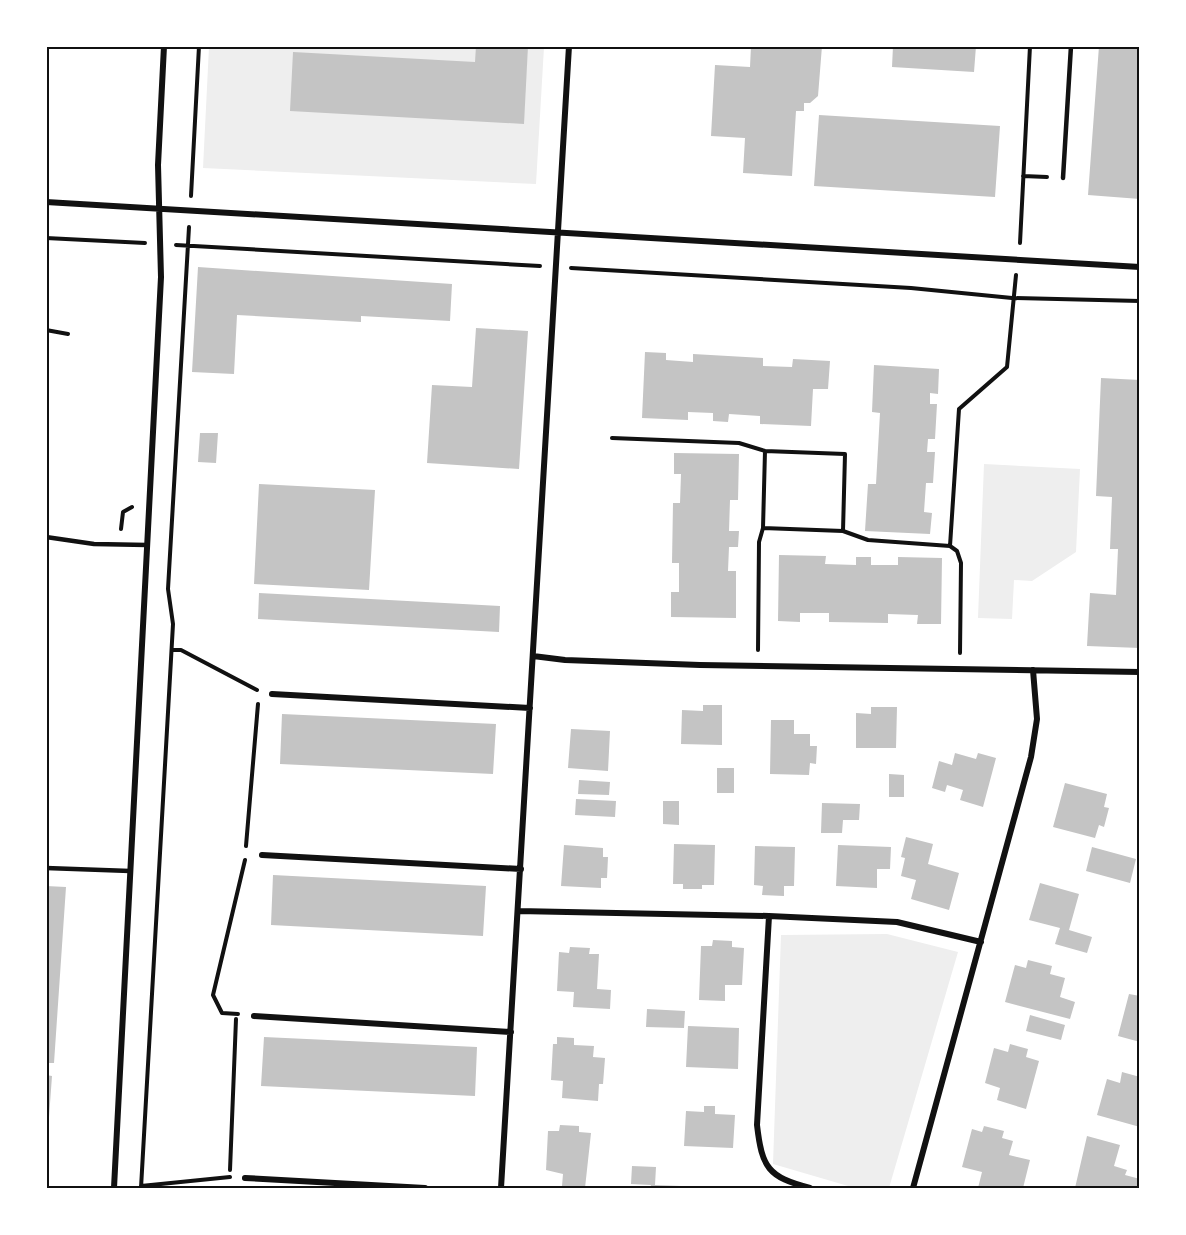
<svg xmlns="http://www.w3.org/2000/svg" width="1186" height="1235" viewBox="0 0 1186 1235" font-family="'Varela Round',sans-serif">
<rect width="100%" height="100%" fill="#fff"/>
<path fill="#eee" d="M 209,47 L 544,47 L 536,184 L 203,168 Z
M 984,464 L 1080,469 L 1076,552 L 1032,581 L 1014,580 L 1012,619 L 978,618 Z
M 887,934 L 958,952 L 889,1188 L 855,1188 L 773,1164 L 781,935 Z"/>
<path fill="#c4c4c4" d="M 476,46 L 528,46 L 524,124 L 290,111 L 293,52 L 475,62 Z
M 751,46 L 822,46 L 818,96 L 810,103 L 804,103 L 804,111 L 796,111 L 792,176 L 743,173 L 745,138 L 711,136 L 715,65 L 750,67 Z
M 893,46 L 976,46 L 974,72 L 892,67 Z
M 1099,46 L 1140,46 L 1140,199 L 1088,195 Z
M 819,115 L 1000,126 L 995,197 L 814,186 Z
M 198,267 L 452,284 L 450,321 L 361,316 L 361,322 L 237,315 L 234,374 L 192,372 Z
M 476,328 L 528,331 L 519,469 L 427,463 L 432,385 L 472,387 Z
M 645,352 L 666,353 L 666,360 L 693,362 L 693,354 L 763,358 L 763,366 L 792,367 L 793,359 L 830,361 L 828,389 L 813,389 L 811,426 L 760,424 L 760,416 L 729,414 L 728,422 L 713,421 L 713,413 L 688,412 L 688,420 L 642,418 Z
M 874,365 L 939,369 L 938,394 L 930,393 L 930,404 L 937,404 L 935,439 L 928,439 L 927,452 L 935,452 L 933,483 L 926,483 L 924,512 L 932,513 L 930,534 L 865,531 L 868,484 L 876,484 L 880,413 L 872,412 Z
M 1101,378 L 1140,380 L 1140,648 L 1087,646 L 1090,593 L 1116,595 L 1118,549 L 1110,549 L 1112,497 L 1096,496 Z
M 200,433 L 218,433 L 216,463 L 198,462 Z
M 674,453 L 739,454 L 738,500 L 730,500 L 729,531 L 739,531 L 738,547 L 729,547 L 728,571 L 736,571 L 736,618 L 671,617 L 671,592 L 679,592 L 679,563 L 672,563 L 673,503 L 680,503 L 681,474 L 674,474 Z
M 259,484 L 375,490 L 369,590 L 254,584 Z
M 779,555 L 826,556 L 825,564 L 856,565 L 856,557 L 871,557 L 871,565 L 898,565 L 898,557 L 942,558 L 941,624 L 917,624 L 918,615 L 888,614 L 888,623 L 829,622 L 829,613 L 800,613 L 800,622 L 778,621 Z
M 259,593 L 500,606 L 499,632 L 258,619 Z
M 703,705 L 722,705 L 722,745 L 681,744 L 682,710 L 703,711 Z
M 871,707 L 897,707 L 896,748 L 856,748 L 856,713 L 871,714 Z
M 282,714 L 496,724 L 493,774 L 280,764 Z
M 771,720 L 794,720 L 794,734 L 810,734 L 810,746 L 817,746 L 816,764 L 810,763 L 809,775 L 770,774 Z
M 571,729 L 610,731 L 608,771 L 568,768 Z
M 955,753 L 976,759 L 978,753 L 996,758 L 983,807 L 960,800 L 963,790 L 947,785 L 945,792 L 932,788 L 939,761 L 952,765 Z
M 717,768 L 734,768 L 734,793 L 717,793 Z
M 889,774 L 904,775 L 904,797 L 889,797 Z
M 579,780 L 610,782 L 609,795 L 578,794 Z
M 1065,783 L 1107,794 L 1104,807 L 1109,808 L 1104,827 L 1099,825 L 1095,838 L 1053,827 Z
M 576,799 L 616,801 L 615,817 L 575,815 Z
M 663,801 L 679,801 L 679,825 L 663,824 Z
M 822,803 L 860,804 L 859,820 L 843,820 L 842,833 L 821,833 Z
M 906,837 L 933,844 L 928,864 L 959,873 L 949,910 L 911,899 L 916,880 L 901,876 L 905,858 L 901,857 Z
M 674,844 L 715,845 L 714,885 L 702,885 L 702,889 L 683,889 L 683,884 L 673,884 Z
M 564,845 L 603,848 L 603,857 L 608,857 L 607,878 L 601,878 L 601,888 L 561,886 Z
M 838,845 L 891,847 L 890,869 L 877,869 L 877,888 L 836,886 Z
M 755,846 L 795,847 L 794,886 L 784,886 L 784,896 L 762,895 L 763,886 L 754,885 Z
M 1092,847 L 1136,859 L 1130,883 L 1086,871 Z
M 273,875 L 486,886 L 483,936 L 271,925 Z
M 1040,883 L 1079,894 L 1069,930 L 1092,937 L 1087,953 L 1055,944 L 1060,928 L 1029,920 Z
M 46,886 L 66,887 L 54,1063 L 46,1063 Z
M 713,940 L 732,941 L 732,947 L 744,948 L 742,985 L 725,985 L 725,1001 L 699,1000 L 701,946 L 712,946 Z
M 570,947 L 590,948 L 589,954 L 599,954 L 597,989 L 611,990 L 610,1009 L 573,1007 L 574,992 L 557,991 L 559,952 L 569,953 Z
M 1028,960 L 1052,966 L 1050,974 L 1065,978 L 1060,997 L 1075,1002 L 1070,1019 L 1005,1002 L 1015,965 L 1026,968 Z
M 1129,994 L 1140,996 L 1140,1042 L 1118,1036 Z
M 647,1009 L 685,1011 L 684,1028 L 646,1027 Z
M 1030,1015 L 1065,1025 L 1061,1040 L 1026,1031 Z
M 688,1026 L 739,1028 L 738,1069 L 686,1067 Z
M 264,1037 L 477,1047 L 475,1096 L 261,1086 Z
M 557,1037 L 574,1038 L 574,1045 L 594,1046 L 593,1057 L 605,1058 L 603,1084 L 599,1084 L 598,1101 L 562,1098 L 563,1081 L 551,1080 L 553,1044 L 557,1044 Z
M 1010,1044 L 1028,1049 L 1026,1057 L 1039,1061 L 1026,1109 L 997,1100 L 1000,1088 L 985,1083 L 994,1048 L 1008,1052 Z
M 1122,1072 L 1140,1077 L 1140,1127 L 1097,1115 L 1107,1079 L 1120,1083 Z
M 46,1075 L 52,1076 L 48,1131 L 46,1131 Z
M 704,1106 L 715,1106 L 715,1114 L 735,1115 L 733,1148 L 684,1146 L 686,1111 L 704,1112 Z
M 560,1125 L 579,1126 L 579,1132 L 591,1133 L 585,1188 L 562,1186 L 563,1174 L 546,1170 L 548,1131 L 559,1131 Z
M 984,1126 L 1004,1131 L 1002,1138 L 1013,1141 L 1009,1155 L 1030,1160 L 1023,1188 L 978,1188 L 982,1172 L 962,1167 L 972,1129 L 982,1132 Z
M 1087,1136 L 1120,1145 L 1114,1166 L 1127,1170 L 1125,1175 L 1140,1179 L 1139,1188 L 1075,1188 Z
M 632,1166 L 656,1167 L 655,1185 L 681,1186 L 681,1188 L 650,1188 L 651,1185 L 631,1184 Z"/>
<g fill="none" stroke-linecap="round" stroke-linejoin="round">
<path stroke="#111" stroke-width="4" d="M 1023,176 L 1047,177
M 191,196 L 199,46
M 46,238 L 145,243
M 1020,243 L 1030,46
M 176,245 L 540,266
M 571,268 L 911,288 L 1012,298 L 1140,301
M 46,330 L 68,334
M 612,438 L 739,443 L 765,451 L 845,454 L 843,531 L 868,540 L 950,546 L 957,551 L 961,563 L 960,653
M 765,451 L 763,528 L 843,531
M 121,529 L 123,512 L 132,507
M 950,546 L 959,409 L 1007,367 L 1016,275
M 172,650 L 181,650 L 257,690
M 758,650 L 759,542 L 763,528
M 46,797 L 46,835
M 246,846 L 258,704
M 238,1014 L 222,1013 L 213,995 L 245,860
M 230,1170 L 236,1019
M 141,1186 L 230,1177
M 141,1188 L 173,624 L 168,589 L 189,227"/>
<path stroke="#111" stroke-width="4.5" d="M 1063,178 L 1071,46
M 46,537 L 94,544 L 147,545
M 46,868 L 130,871"/>
<path stroke="#111" stroke-width="6" d="M 46,202 L 1140,267
M 533,656 L 565,660 L 700,665 L 1140,672
M 272,694 L 530,708
M 262,855 L 521,869
M 518,911 L 769,916
M 254,1016 L 511,1032
M 245,1178 L 425,1188
M 114,1188 L 161,277 L 158,165 L 164,46
M 501,1188 L 569,46
M 810,1188 C 768,1177 762,1168 757,1125 L 769,916 L 897,922 L 981,942
M 913,1188 L 1031,757 L 1037,719 L 1033,670"/>
</g>
<rect width="1186" height="1235" fill="none" stroke="#ffffff" stroke-width="96"/>
<rect x="48" y="48" width="1090" height="1139" fill="none" stroke="#111" stroke-width="2"/>
</svg>
